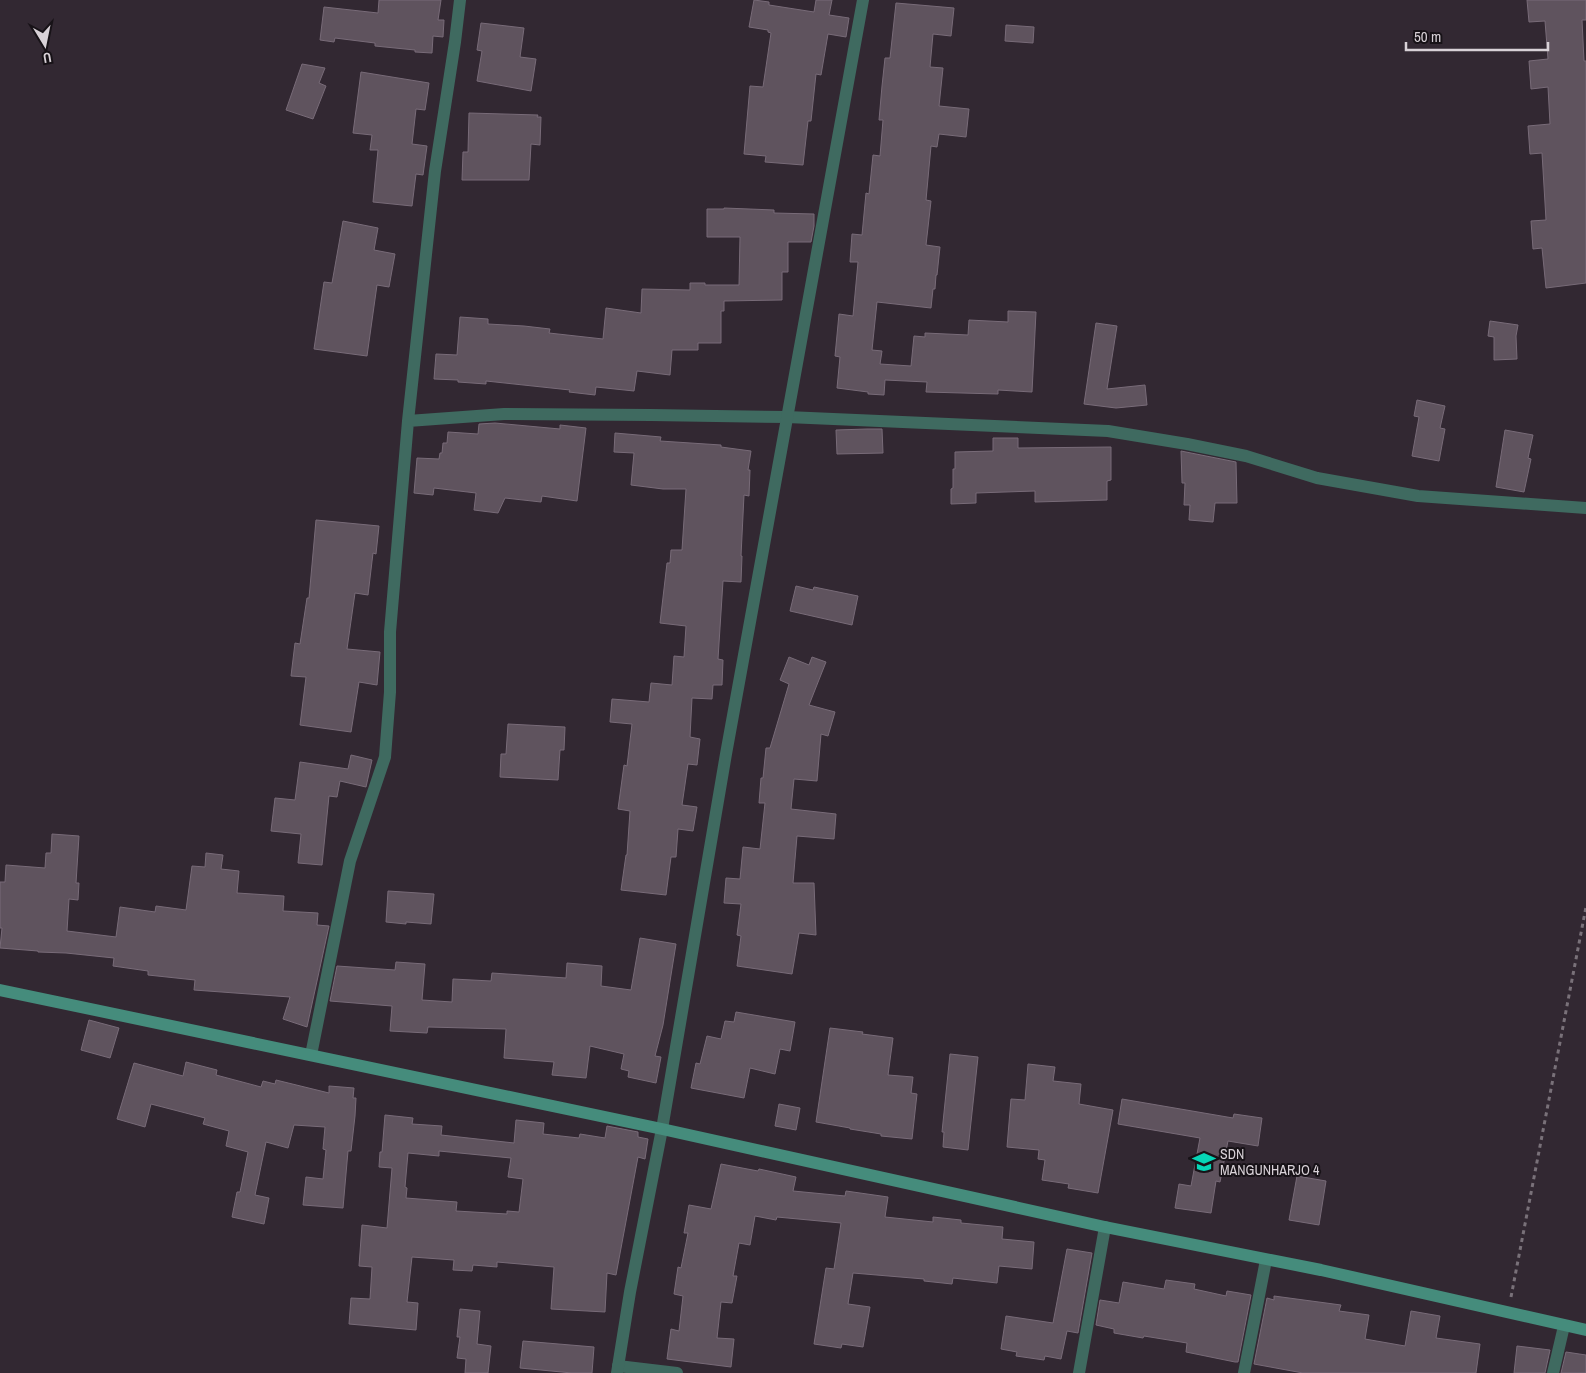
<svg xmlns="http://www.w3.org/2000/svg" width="1586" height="1373" viewBox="0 0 1586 1373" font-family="'Archivo Narrow',sans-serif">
<rect width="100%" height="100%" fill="#322832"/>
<path fill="#5f535e" stroke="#786b78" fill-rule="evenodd" d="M 379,0 L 441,0 L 438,20 L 444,20 L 443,37 L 433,36 L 432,53 L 415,52 L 415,50 L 375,46 L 375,43 L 335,38 L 334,42 L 320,40 L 324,7 L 378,13 Z
M 754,0 L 769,2 L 769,5 L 814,12 L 816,0 L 832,0 L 829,15 L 849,18 L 846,37 L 828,34 L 821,75 L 816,74 L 811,121 L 808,121 L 803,165 L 765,162 L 766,156 L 744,154 L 750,86 L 763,87 L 771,33 L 768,32 L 768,30 L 749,27 Z
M 1527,0 L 1586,0 L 1586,20 L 1582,20 L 1584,61 L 1586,61 L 1586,283 L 1546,288 L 1542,248 L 1533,249 L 1531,221 L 1546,220 L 1542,153 L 1530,154 L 1528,126 L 1550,124 L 1548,87 L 1531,89 L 1529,61 L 1548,59 L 1545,21 L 1529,22 Z
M 896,3 L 954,8 L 951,36 L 933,34 L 930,67 L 943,68 L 939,106 L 969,109 L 966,137 L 939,134 L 937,147 L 931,146 L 926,200 L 931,201 L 926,245 L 940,247 L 937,275 L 936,275 L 935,289 L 933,289 L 931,308 L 877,302 L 872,350 L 882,351 L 880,364 L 911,366 L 914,336 L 925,337 L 925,333 L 968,335 L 969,320 L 1008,322 L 1008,311 L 1036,312 L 1032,392 L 998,390 L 998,394 L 926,392 L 927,382 L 885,380 L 884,395 L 868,394 L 868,392 L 837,388 L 840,357 L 835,356 L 839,314 L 853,316 L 858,262 L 850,262 L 852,234 L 862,235 L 866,193 L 869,194 L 873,155 L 880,156 L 883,120 L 879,120 L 882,86 L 885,58 L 890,58 Z
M 481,23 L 524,28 L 520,57 L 536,59 L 531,91 L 477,81 L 482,51 L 477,50 Z
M 1006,25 L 1034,27 L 1033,43 L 1005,41 Z
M 302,64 L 325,68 L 319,83 L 326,86 L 313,119 L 286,110 Z
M 361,72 L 429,83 L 425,110 L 416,109 L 412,144 L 427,146 L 423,175 L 416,174 L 412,206 L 373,202 L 378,150 L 370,150 L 372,135 L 353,133 Z
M 469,113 L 538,115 L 537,117 L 541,117 L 540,145 L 531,144 L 529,180 L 462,180 L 463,152 L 468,152 Z
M 724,208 L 774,210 L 774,213 L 814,214 L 814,226 L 811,242 L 788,242 L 788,272 L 782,272 L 782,300 L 724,301 L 724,311 L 721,311 L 721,343 L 698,343 L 698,350 L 672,350 L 670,375 L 637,371 L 634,391 L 596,387 L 595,395 L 569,392 L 570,390 L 486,381 L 486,384 L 458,382 L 458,380 L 434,379 L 436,354 L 457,355 L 460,317 L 488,319 L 488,324 L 524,326 L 550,329 L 549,333 L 603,339 L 606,308 L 641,313 L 642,289 L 690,290 L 690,283 L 705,283 L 705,285 L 739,285 L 740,237 L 707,237 L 707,209 L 724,209 Z
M 343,221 L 378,228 L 374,250 L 395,254 L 389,287 L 377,285 L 367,356 L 314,349 L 324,282 L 332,283 Z
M 1490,321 L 1518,325 L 1516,336 L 1517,359 L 1494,360 L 1494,337 L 1488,336 Z
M 1096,323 L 1117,326 L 1107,389 L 1145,385 L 1147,405 L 1116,408 L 1084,404 Z
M 1417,400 L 1445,406 L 1440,428 L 1445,429 L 1439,461 L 1412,456 L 1419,417 L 1414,416 Z
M 495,423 L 560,429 L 560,425 L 586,428 L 577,501 L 542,496 L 541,502 L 505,498 L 498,513 L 474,510 L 476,493 L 434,488 L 433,495 L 414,493 L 417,458 L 439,459 L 440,453 L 442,453 L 443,443 L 447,443 L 448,432 L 478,434 L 479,424 Z
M 867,429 L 882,429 L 883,453 L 837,454 L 836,430 Z
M 1505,430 L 1533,435 L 1528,458 L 1531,459 L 1524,492 L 1496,487 Z
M 615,433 L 661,437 L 660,441 L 721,445 L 721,447 L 751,451 L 748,470 L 750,470 L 749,496 L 744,495 L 741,556 L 742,556 L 741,582 L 723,581 L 718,659 L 723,660 L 722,685 L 713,685 L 712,699 L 692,698 L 690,737 L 700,739 L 697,765 L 688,764 L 682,805 L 697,807 L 693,831 L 678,829 L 676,857 L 671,857 L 666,895 L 621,890 L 626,855 L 627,855 L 630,811 L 618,809 L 624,765 L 627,766 L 632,724 L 610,722 L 612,699 L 649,702 L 651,683 L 672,685 L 674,656 L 684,657 L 686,626 L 660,623 L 667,563 L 670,563 L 671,550 L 682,550 L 686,489 L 663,489 L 631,485 L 634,453 L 614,452 Z
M 993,438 L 1018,438 L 1018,448 L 1111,447 L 1111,480 L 1107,481 L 1107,500 L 1035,502 L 1035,491 L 976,493 L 976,503 L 951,504 L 951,489 L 953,488 L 953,469 L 955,469 L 955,452 L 993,451 Z
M 1181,451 L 1236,462 L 1237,503 L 1215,503 L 1213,522 L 1189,520 L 1190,505 L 1184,505 L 1185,483 L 1182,483 Z
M 316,520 L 379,526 L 376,554 L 373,553 L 368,595 L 355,593 L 347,649 L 380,652 L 377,685 L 359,682 L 351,732 L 300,725 L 306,677 L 291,676 L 295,643 L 300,644 L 307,598 L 309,598 Z
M 796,586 L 813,590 L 814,587 L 858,596 L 852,625 L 790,611 Z
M 789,657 L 809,665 L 812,657 L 826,662 L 809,705 L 835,712 L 828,736 L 821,734 L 817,781 L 794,779 L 791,809 L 836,814 L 834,839 L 797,836 L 793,883 L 814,883 L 816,935 L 799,933 L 792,974 L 737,966 L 741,936 L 737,935 L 741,904 L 724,903 L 726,878 L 740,879 L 743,847 L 760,849 L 765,803 L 759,803 L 761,778 L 763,778 L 766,748 L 770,748 L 789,684 L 780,680 Z
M 508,724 L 565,727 L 564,750 L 560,750 L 558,780 L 500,777 L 501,754 L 506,754 Z
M 351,755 L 372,760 L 366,787 L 340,781 L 337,797 L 329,796 L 322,865 L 298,863 L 301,834 L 271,831 L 275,798 L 295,800 L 300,762 L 348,769 Z
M 52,834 L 79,836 L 76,883 L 79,883 L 78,900 L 69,899 L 67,931 L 116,937 L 120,907 L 155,912 L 156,906 L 186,910 L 192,866 L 205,867 L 206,853 L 223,855 L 221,869 L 239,871 L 237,893 L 284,896 L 283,911 L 318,913 L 317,925 L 329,926 L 307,1027 L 283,1019 L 290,997 L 194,990 L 195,980 L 148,975 L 148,971 L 113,966 L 114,958 L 66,953 L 38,952 L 38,951 L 0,948 L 2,928 L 0,928 L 0,882 L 5,882 L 6,865 L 45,868 L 46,853 L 51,853 Z
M 388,891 L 434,894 L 431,924 L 406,922 L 406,924 L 386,922 Z
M 640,938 L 676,944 L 663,1025 L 655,1056 L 661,1057 L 656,1083 L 628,1077 L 629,1071 L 621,1069 L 624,1054 L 590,1046 L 586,1078 L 552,1075 L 554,1062 L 504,1058 L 506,1029 L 428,1027 L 427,1033 L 390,1031 L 392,1006 L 330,1001 L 337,966 L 395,970 L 396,962 L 425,964 L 422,1000 L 452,1002 L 453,979 L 491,981 L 492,973 L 566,978 L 567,963 L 602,966 L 601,986 L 631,990 Z
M 736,1012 L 795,1022 L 790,1051 L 780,1049 L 775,1074 L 750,1068 L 744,1098 L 691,1088 L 696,1063 L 700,1064 L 707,1036 L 721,1039 L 725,1021 L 734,1022 Z
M 89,1020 L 119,1028 L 110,1058 L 81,1050 Z
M 830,1028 L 863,1032 L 862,1034 L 893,1038 L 888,1075 L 913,1077 L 911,1093 L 917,1094 L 912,1139 L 881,1136 L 881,1134 L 850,1129 L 850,1128 L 816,1122 Z
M 950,1054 L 978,1057 L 968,1150 L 943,1147 L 944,1132 L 942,1132 Z
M 186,1062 L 217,1070 L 216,1075 L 261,1087 L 263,1081 L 275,1084 L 276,1080 L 329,1093 L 329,1086 L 354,1088 L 353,1098 L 356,1098 L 355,1116 L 351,1151 L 348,1151 L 343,1208 L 303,1205 L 306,1177 L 323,1179 L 326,1150 L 323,1149 L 325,1127 L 294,1125 L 288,1148 L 266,1142 L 255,1195 L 269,1198 L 264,1224 L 232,1217 L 237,1192 L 240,1192 L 248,1152 L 226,1146 L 229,1131 L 203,1124 L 205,1118 L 151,1104 L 145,1127 L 117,1119 L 134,1063 L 183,1076 Z
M 1028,1064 L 1055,1067 L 1053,1081 L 1081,1084 L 1079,1104 L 1113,1110 L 1098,1193 L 1068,1188 L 1069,1184 L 1042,1180 L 1045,1160 L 1038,1159 L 1039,1150 L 1007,1147 L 1011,1099 L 1025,1100 Z
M 1122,1099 L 1233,1118 L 1234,1114 L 1262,1118 L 1258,1146 L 1228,1141 L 1220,1182 L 1216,1181 L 1211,1213 L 1175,1208 L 1179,1184 L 1191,1186 L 1200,1138 L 1118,1124 Z
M 779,1104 L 800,1108 L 796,1130 L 775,1126 Z
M 385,1115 L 413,1118 L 412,1124 L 442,1126 L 441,1135 L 514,1143 L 516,1120 L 544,1123 L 543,1134 L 579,1138 L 580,1134 L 605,1138 L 607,1126 L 638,1132 L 638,1137 L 648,1139 L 645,1159 L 638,1157 L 616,1275 L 607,1273 L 605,1312 L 551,1309 L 554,1267 L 497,1262 L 497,1267 L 473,1265 L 472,1271 L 453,1270 L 454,1260 L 412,1257 L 407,1302 L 418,1303 L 416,1330 L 349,1324 L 351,1298 L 370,1299 L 372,1267 L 359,1266 L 362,1225 L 387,1228 L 392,1168 L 379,1167 L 380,1152 L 382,1152 ZM 439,1151 L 511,1158 L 508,1177 L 523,1179 L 519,1212 L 507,1211 L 507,1214 L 456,1211 L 457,1202 L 406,1198 L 407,1188 L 405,1187 L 408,1153 L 439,1156 Z
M 721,1164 L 758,1171 L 759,1169 L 796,1177 L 793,1191 L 845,1196 L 846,1191 L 888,1197 L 885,1217 L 933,1222 L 933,1217 L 961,1220 L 961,1223 L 1003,1227 L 1002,1239 L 1034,1242 L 1032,1269 L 999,1266 L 997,1283 L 953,1278 L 952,1284 L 924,1281 L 924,1279 L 853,1273 L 848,1304 L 870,1307 L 863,1347 L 842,1344 L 841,1348 L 814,1344 L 826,1268 L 834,1269 L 841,1223 L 777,1217 L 776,1220 L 755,1216 L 750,1245 L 739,1243 L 733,1276 L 737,1276 L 732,1303 L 721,1302 L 717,1338 L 734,1339 L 731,1367 L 667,1359 L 671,1329 L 679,1331 L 683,1296 L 674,1294 L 678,1267 L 681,1268 L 688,1233 L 684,1233 L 689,1205 L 711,1209 Z
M 1297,1176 L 1326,1181 L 1319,1225 L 1289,1220 Z
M 1067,1249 L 1092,1253 L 1078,1333 L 1067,1331 L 1061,1359 L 1045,1356 L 1044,1360 L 1016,1356 L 1017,1352 L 1001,1349 L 1006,1316 L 1053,1323 Z
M 1166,1280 L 1195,1284 L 1194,1289 L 1226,1296 L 1227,1291 L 1251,1295 L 1238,1362 L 1235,1362 L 1186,1352 L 1187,1343 L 1144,1336 L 1143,1338 L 1114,1333 L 1114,1329 L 1096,1325 L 1100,1300 L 1119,1303 L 1123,1282 L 1164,1289 Z
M 1274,1296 L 1341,1305 L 1339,1311 L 1369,1315 L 1365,1339 L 1405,1346 L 1411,1311 L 1440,1316 L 1436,1338 L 1480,1344 L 1476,1373 L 1303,1373 L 1254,1364 L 1267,1298 L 1274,1300 Z
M 460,1309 L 480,1311 L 477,1344 L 491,1346 L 488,1373 L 465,1373 L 466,1359 L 457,1358 L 460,1337 L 457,1337 Z
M 523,1341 L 594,1347 L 592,1373 L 572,1373 L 520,1368 Z
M 1517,1346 L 1550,1350 L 1545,1373 L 1514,1373 Z
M 1566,1352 L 1586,1355 L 1586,1373 L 1561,1373 Z"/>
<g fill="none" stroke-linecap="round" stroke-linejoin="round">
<path stroke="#797179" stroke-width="3" stroke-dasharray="4 4" stroke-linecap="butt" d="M 1511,1297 L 1586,907"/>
<path stroke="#3f6a60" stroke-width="12" d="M 408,421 L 504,414 L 651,415 L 787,417 L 1108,431 L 1187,444 L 1246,456 L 1317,478 L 1418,496 L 1586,508
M 311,1055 L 350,861 L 385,757 L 390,692 L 390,632 L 408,421 L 435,171 L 455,42 L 460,0
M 618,1366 L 677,1373
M 1079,1373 L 1105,1227
M 1244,1373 L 1266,1260
M 1553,1373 L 1564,1326"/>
<path stroke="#3f6a60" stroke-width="12" d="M 617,1373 L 630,1292 L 662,1129 L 726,754 L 863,0"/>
<path stroke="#458c7c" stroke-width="12" d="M 0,990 L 662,1129 L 1105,1227 L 1321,1270 L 1586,1330"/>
</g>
<defs>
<symbol id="school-bare" viewBox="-9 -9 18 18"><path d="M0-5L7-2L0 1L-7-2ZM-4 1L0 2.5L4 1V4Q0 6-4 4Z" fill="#06d5b6" stroke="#171217" stroke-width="2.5" paint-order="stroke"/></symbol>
</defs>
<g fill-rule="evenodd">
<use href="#school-bare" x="1188" y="1146" width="32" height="32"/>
</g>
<g text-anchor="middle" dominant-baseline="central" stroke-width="4" stroke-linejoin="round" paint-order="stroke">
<g font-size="14" fill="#d8d1d7" stroke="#171217" text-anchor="start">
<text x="1220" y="1154">SDN<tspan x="1220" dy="16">MANGUNHARJO 4</tspan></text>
</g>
</g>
<g transform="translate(45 45) rotate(170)" stroke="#171217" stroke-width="4" paint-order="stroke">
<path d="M0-4L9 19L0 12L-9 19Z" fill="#d8d1d7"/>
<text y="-8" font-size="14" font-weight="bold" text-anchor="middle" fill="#d8d1d7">U</text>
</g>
<path d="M1406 42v8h142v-8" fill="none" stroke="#d8d1d7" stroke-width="2.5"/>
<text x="1414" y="42" font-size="15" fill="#d8d1d7" stroke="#171217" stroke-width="4" paint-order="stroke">50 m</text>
</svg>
